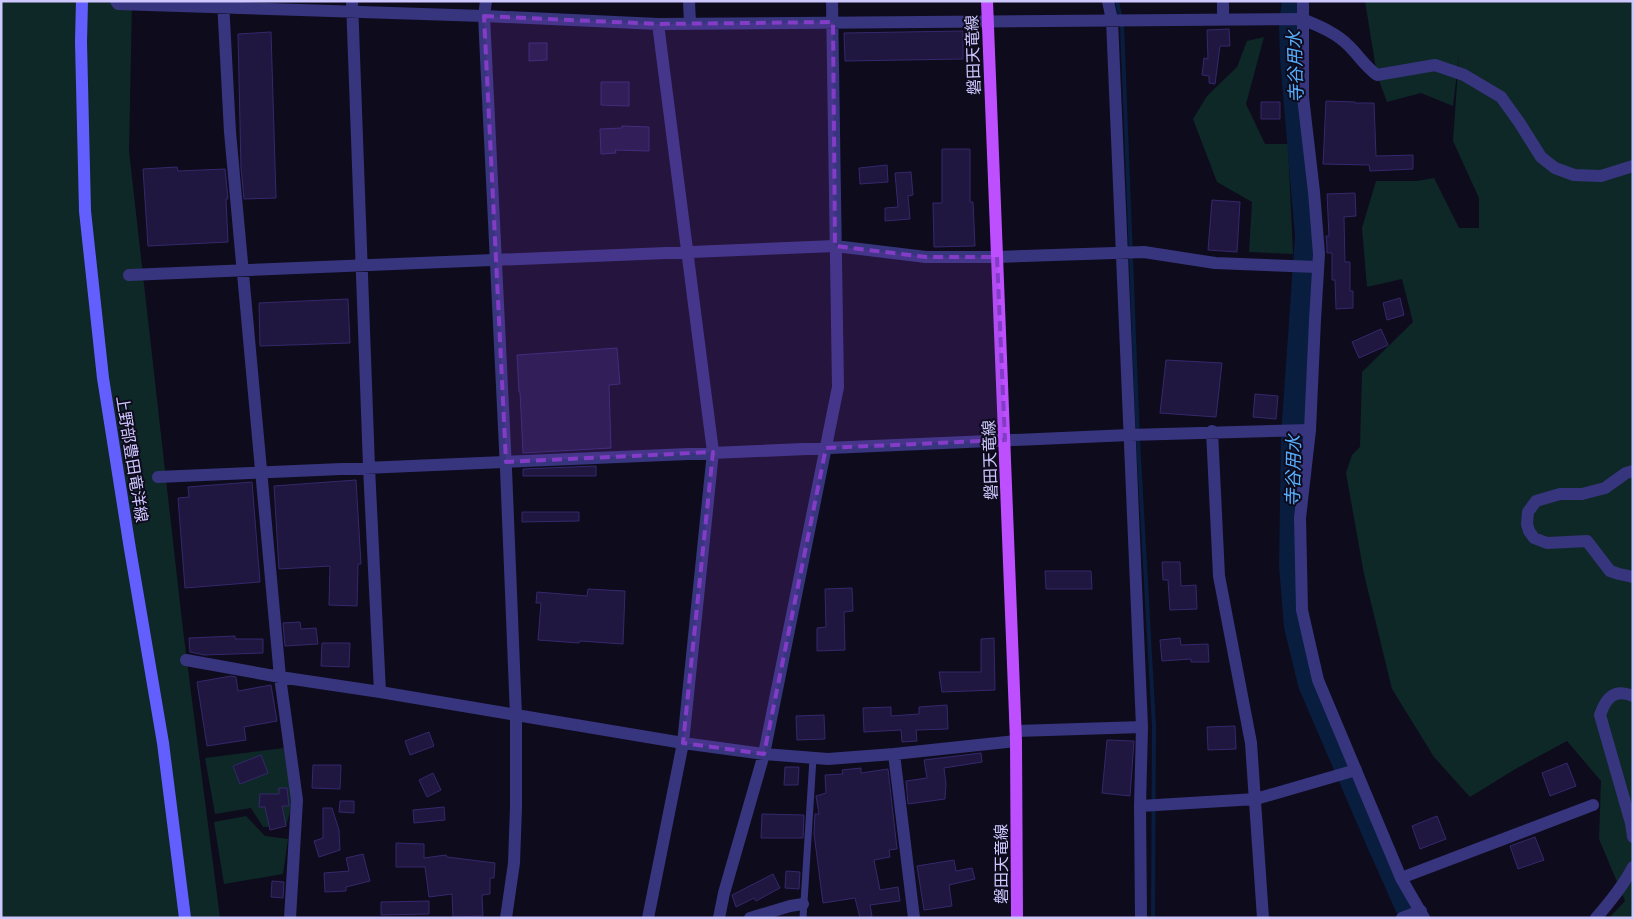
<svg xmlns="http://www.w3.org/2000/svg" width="1634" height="919" viewBox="0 0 1634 919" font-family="'DejaVu Sans','Noto Sans JP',sans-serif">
<rect width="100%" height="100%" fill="#0e0b1d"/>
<path fill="#0e2827" d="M 1,1 L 132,1 L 129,151 L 183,630 L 220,918 L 1,918 Z
M 1365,1 L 1633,1 L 1633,918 L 1609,918 L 1625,901 L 1599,839 L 1601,781 L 1567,741 L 1517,768 L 1470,797 L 1434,757 L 1392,689 L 1364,574 L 1346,473 L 1352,455 L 1360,447 L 1362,372 L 1413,322 L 1402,279 L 1367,287 L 1362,228 L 1376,181 L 1417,181 L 1434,178 L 1459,228 L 1479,228 L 1479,198 L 1453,141 L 1459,56 L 1453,106 L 1421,93 L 1387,102 L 1377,75 Z
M 1264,37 L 1246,104 L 1265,144 L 1288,144 L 1293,254 L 1249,252 L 1252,202 L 1217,182 L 1193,119 L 1207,96 L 1237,67 L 1247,41 Z
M 284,748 L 296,792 L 286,826 L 263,827 L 251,808 L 215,814 L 205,758 Z
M 246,816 L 265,836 L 288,839 L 283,874 L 224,884 L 214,822 Z"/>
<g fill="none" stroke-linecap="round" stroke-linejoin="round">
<path stroke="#091d3e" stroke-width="4" d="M 1117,1 L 1122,25 L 1138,440 L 1154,726 L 1153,918"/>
<path stroke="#091d3e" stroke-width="24" d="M 1294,1 L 1291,25 L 1292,58 L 1307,236 L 1293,436 L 1291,566 L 1296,626 L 1310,684 L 1379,844 L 1412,918"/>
</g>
<path fill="#1f173f" stroke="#35286c" d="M 1229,29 L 1230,46 L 1220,46 L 1215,84 L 1209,83 L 1209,76 L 1202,75 L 1204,58 L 1208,59 L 1207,30 Z
M 963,31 L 963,59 L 845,61 L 844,33 Z
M 271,32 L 276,198 L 244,199 L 241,168 L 238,34 Z
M 529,43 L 547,43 L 547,60 L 529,61 Z
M 601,82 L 629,82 L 629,106 L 601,105 Z
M 1326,101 L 1355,102 L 1355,103 L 1374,103 L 1376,156 L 1413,155 L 1413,169 L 1370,171 L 1369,165 L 1323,164 Z
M 1261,102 L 1280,102 L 1280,119 L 1261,119 Z
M 622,126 L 649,127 L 649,151 L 615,150 L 616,153 L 601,154 L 600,129 L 622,128 Z
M 942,149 L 970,149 L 970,202 L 973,202 L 975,246 L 934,247 L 933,203 L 942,203 Z
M 887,165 L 888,182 L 860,184 L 859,168 Z
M 177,167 L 178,171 L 225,169 L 228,199 L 226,199 L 228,242 L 148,246 L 143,169 Z
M 911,172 L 913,195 L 908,196 L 910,219 L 885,221 L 885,208 L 898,207 L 895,173 Z
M 1355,193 L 1356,216 L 1344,217 L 1345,262 L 1350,262 L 1350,291 L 1353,291 L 1353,308 L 1336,309 L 1335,280 L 1332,280 L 1332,253 L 1327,253 L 1327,246 L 1326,236 L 1329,236 L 1327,194 Z
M 1212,200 L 1240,202 L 1237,252 L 1208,250 Z
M 1400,298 L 1404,315 L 1387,320 L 1383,303 Z
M 348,299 L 350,343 L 260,346 L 259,303 Z
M 1381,329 L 1388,345 L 1359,358 L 1352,342 Z
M 617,348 L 620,384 L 609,385 L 611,448 L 523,453 L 520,392 L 519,392 L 517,355 Z
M 1166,360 L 1222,363 L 1216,417 L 1160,413 Z
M 1255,394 L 1278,396 L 1276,419 L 1253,417 Z
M 596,466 L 596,476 L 523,476 L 523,469 Z
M 356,480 L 361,564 L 358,564 L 357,606 L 329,605 L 330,566 L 279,569 L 274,486 Z
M 252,482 L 260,582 L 185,588 L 178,498 L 189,497 L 188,487 Z
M 522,512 L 579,512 L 579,521 L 522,522 Z
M 1162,562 L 1180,562 L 1181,586 L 1196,585 L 1197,609 L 1170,610 L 1168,580 L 1163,580 Z
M 1045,571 L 1091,571 L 1092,589 L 1046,589 Z
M 852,588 L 853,611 L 844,612 L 845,650 L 817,651 L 817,628 L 826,627 L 825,589 Z
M 588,589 L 625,591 L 623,644 L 580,641 L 579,643 L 538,640 L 541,603 L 536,603 L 537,592 L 587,596 Z
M 300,622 L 301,629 L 316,628 L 318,644 L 285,646 L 283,623 Z
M 235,636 L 235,639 L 263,639 L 263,653 L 204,655 L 190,652 L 189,638 Z
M 994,638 L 995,690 L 942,692 L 939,672 L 981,672 L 981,639 Z
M 1180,638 L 1181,645 L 1208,644 L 1209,662 L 1191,662 L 1191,659 L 1162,661 L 1160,640 Z
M 322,643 L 350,643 L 349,667 L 321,666 Z
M 231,676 L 236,677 L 238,691 L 271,685 L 277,721 L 244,727 L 246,740 L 207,746 L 197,682 Z
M 947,705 L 948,729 L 916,730 L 917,741 L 902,742 L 901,730 L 864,732 L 863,708 L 891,707 L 891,716 L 919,714 L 919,707 Z
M 824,715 L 825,739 L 797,740 L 796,716 Z
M 1235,726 L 1236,749 L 1208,750 L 1207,727 Z
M 429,732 L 434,746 L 410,755 L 405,741 Z
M 1107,740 L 1134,741 L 1130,796 L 1102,793 Z
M 981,753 L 982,762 L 944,768 L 946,784 L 945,799 L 908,804 L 906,781 L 927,778 L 924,760 Z
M 261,755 L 268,773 L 240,784 L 233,766 Z
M 1567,763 L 1576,786 L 1550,796 L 1542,773 Z
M 313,765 L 341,765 L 340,789 L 312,788 Z
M 785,767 L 799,767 L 798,785 L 784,785 Z
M 861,768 L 861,773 L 888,769 L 897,849 L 889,850 L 890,857 L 874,860 L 880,890 L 898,887 L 900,901 L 870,905 L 872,916 L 865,918 L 860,918 L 855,898 L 823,903 L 814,834 L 815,814 L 819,814 L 816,796 L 826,793 L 825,775 L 843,774 L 842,770 Z
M 433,773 L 441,790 L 427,797 L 419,780 Z
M 279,788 L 287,788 L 289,806 L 282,806 L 286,826 L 270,830 L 265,807 L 259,807 L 260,794 L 279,794 Z
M 340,801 L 354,801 L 354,813 L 339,812 Z
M 444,807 L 445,820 L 414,823 L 413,810 Z
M 323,808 L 332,808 L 339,830 L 340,850 L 319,857 L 314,841 L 323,838 Z
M 762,814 L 804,815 L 803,838 L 761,838 Z
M 1437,816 L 1446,839 L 1420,849 L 1412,826 Z
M 1535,837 L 1544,860 L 1518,869 L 1510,846 Z
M 396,843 L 424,844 L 424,858 L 446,855 L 447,857 L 495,863 L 494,878 L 490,878 L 490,894 L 482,895 L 483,916 L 453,917 L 452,894 L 429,897 L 425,867 L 396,867 Z
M 363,854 L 370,881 L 346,887 L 346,891 L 325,892 L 324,873 L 349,871 L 346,858 Z
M 954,860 L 956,871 L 972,868 L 975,879 L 949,885 L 952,906 L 924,910 L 917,866 Z
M 786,871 L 800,872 L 799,889 L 785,888 Z
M 773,874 L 780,888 L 756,901 L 754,898 L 736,907 L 732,895 Z
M 272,881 L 284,882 L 283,898 L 271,897 Z
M 429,901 L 429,914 L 381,915 L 381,902 Z"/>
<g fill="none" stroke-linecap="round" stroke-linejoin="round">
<path stroke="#37357e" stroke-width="7" d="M 803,918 L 813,758"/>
<path stroke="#37357e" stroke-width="12" d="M 116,1 L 118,4 L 484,16 L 658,24 L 1302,19 C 1319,26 1337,33 1350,47 C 1359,56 1366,67 1377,75 L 1435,65 L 1464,75 L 1501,97 L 1519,122 L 1541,157 L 1555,168 L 1574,175 L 1601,176 L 1633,166
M 223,1 L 230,132 L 280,677 L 297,800 L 290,918
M 352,1 L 369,467 L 380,692
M 689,1 L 690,24
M 1108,1 L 1112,20 L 1142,727 L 1140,806 L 1141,918
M 1223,1 L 1223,19
M 129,275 L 835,246 L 926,257 L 997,257 L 1144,252 L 1215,263 L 1318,267
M 1212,431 L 1219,576 L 1251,743 L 1263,918
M 1633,471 L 1626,473 L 1605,488 L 1582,494 L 1560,494 L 1536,501 L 1528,512 L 1527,524 L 1529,531 L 1534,538 L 1547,543 L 1587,541 L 1610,571 L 1619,574 L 1633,577
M 158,477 L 1129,435 L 1310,430
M 186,660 L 280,677 L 380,692 L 683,743 L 764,754 L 828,759 L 894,754 L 1016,741
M 1633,696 C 1614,688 1606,698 1600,715 L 1631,823 L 1633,837
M 1016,731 L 1142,727
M 894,754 L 914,918
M 1140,806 L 1256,799 L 1356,770
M 1401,878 L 1593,805
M 648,918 L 683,743 L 713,452 L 658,24
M 719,918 L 724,893 L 764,754 L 838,387 L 832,1
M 750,918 L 790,906 L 803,904
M 1402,918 L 1421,911
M 1596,918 C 1610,902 1623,886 1633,867"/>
<path stroke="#37357e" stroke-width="12" d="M 486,1 L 484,16 L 506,469 L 516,716 L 516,807 L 514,863 L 506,918
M 1303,1 L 1303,97 L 1314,192 L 1319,254 L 1315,320 L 1310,430 L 1300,518 L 1302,610 L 1318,680 L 1401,878 L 1424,918"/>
<path stroke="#635fff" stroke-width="12" d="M 82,1 L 81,42 L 85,211 L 103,378 L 130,549 L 163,743 L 185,918"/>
<path stroke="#bd4fff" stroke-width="12" d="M 987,1 L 1016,741 L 1017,918"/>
</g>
<path fill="#833cc5" fill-opacity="0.2" stroke="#833cc5" stroke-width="4" stroke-dasharray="10 6" stroke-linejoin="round" d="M 484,16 L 658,24 L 833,22 L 835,246 L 926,257 L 997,257 L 1005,440 L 826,448 L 764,754 L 683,743 L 713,452 L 506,462 Z"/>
<g text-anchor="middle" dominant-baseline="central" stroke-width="4" stroke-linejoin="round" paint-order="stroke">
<g font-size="16" fill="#cec8ff" stroke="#0e0b1d">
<text transform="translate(973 55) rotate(-92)">磐田天竜線</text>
<text transform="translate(132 459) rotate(81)">上野部豊田竜洋線</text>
<text transform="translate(990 460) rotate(-92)">磐田天竜線</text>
<text transform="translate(1001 864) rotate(-90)">磐田天竜線</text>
</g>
<g font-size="18" font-style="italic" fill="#56b0ff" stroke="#0e0b1d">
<text transform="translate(1295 67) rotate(-92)">寺谷用水</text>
<text transform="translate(1293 471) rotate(-89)">寺谷用水</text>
</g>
</g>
<rect width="1634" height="919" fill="none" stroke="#cec8ff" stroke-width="5"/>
</svg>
